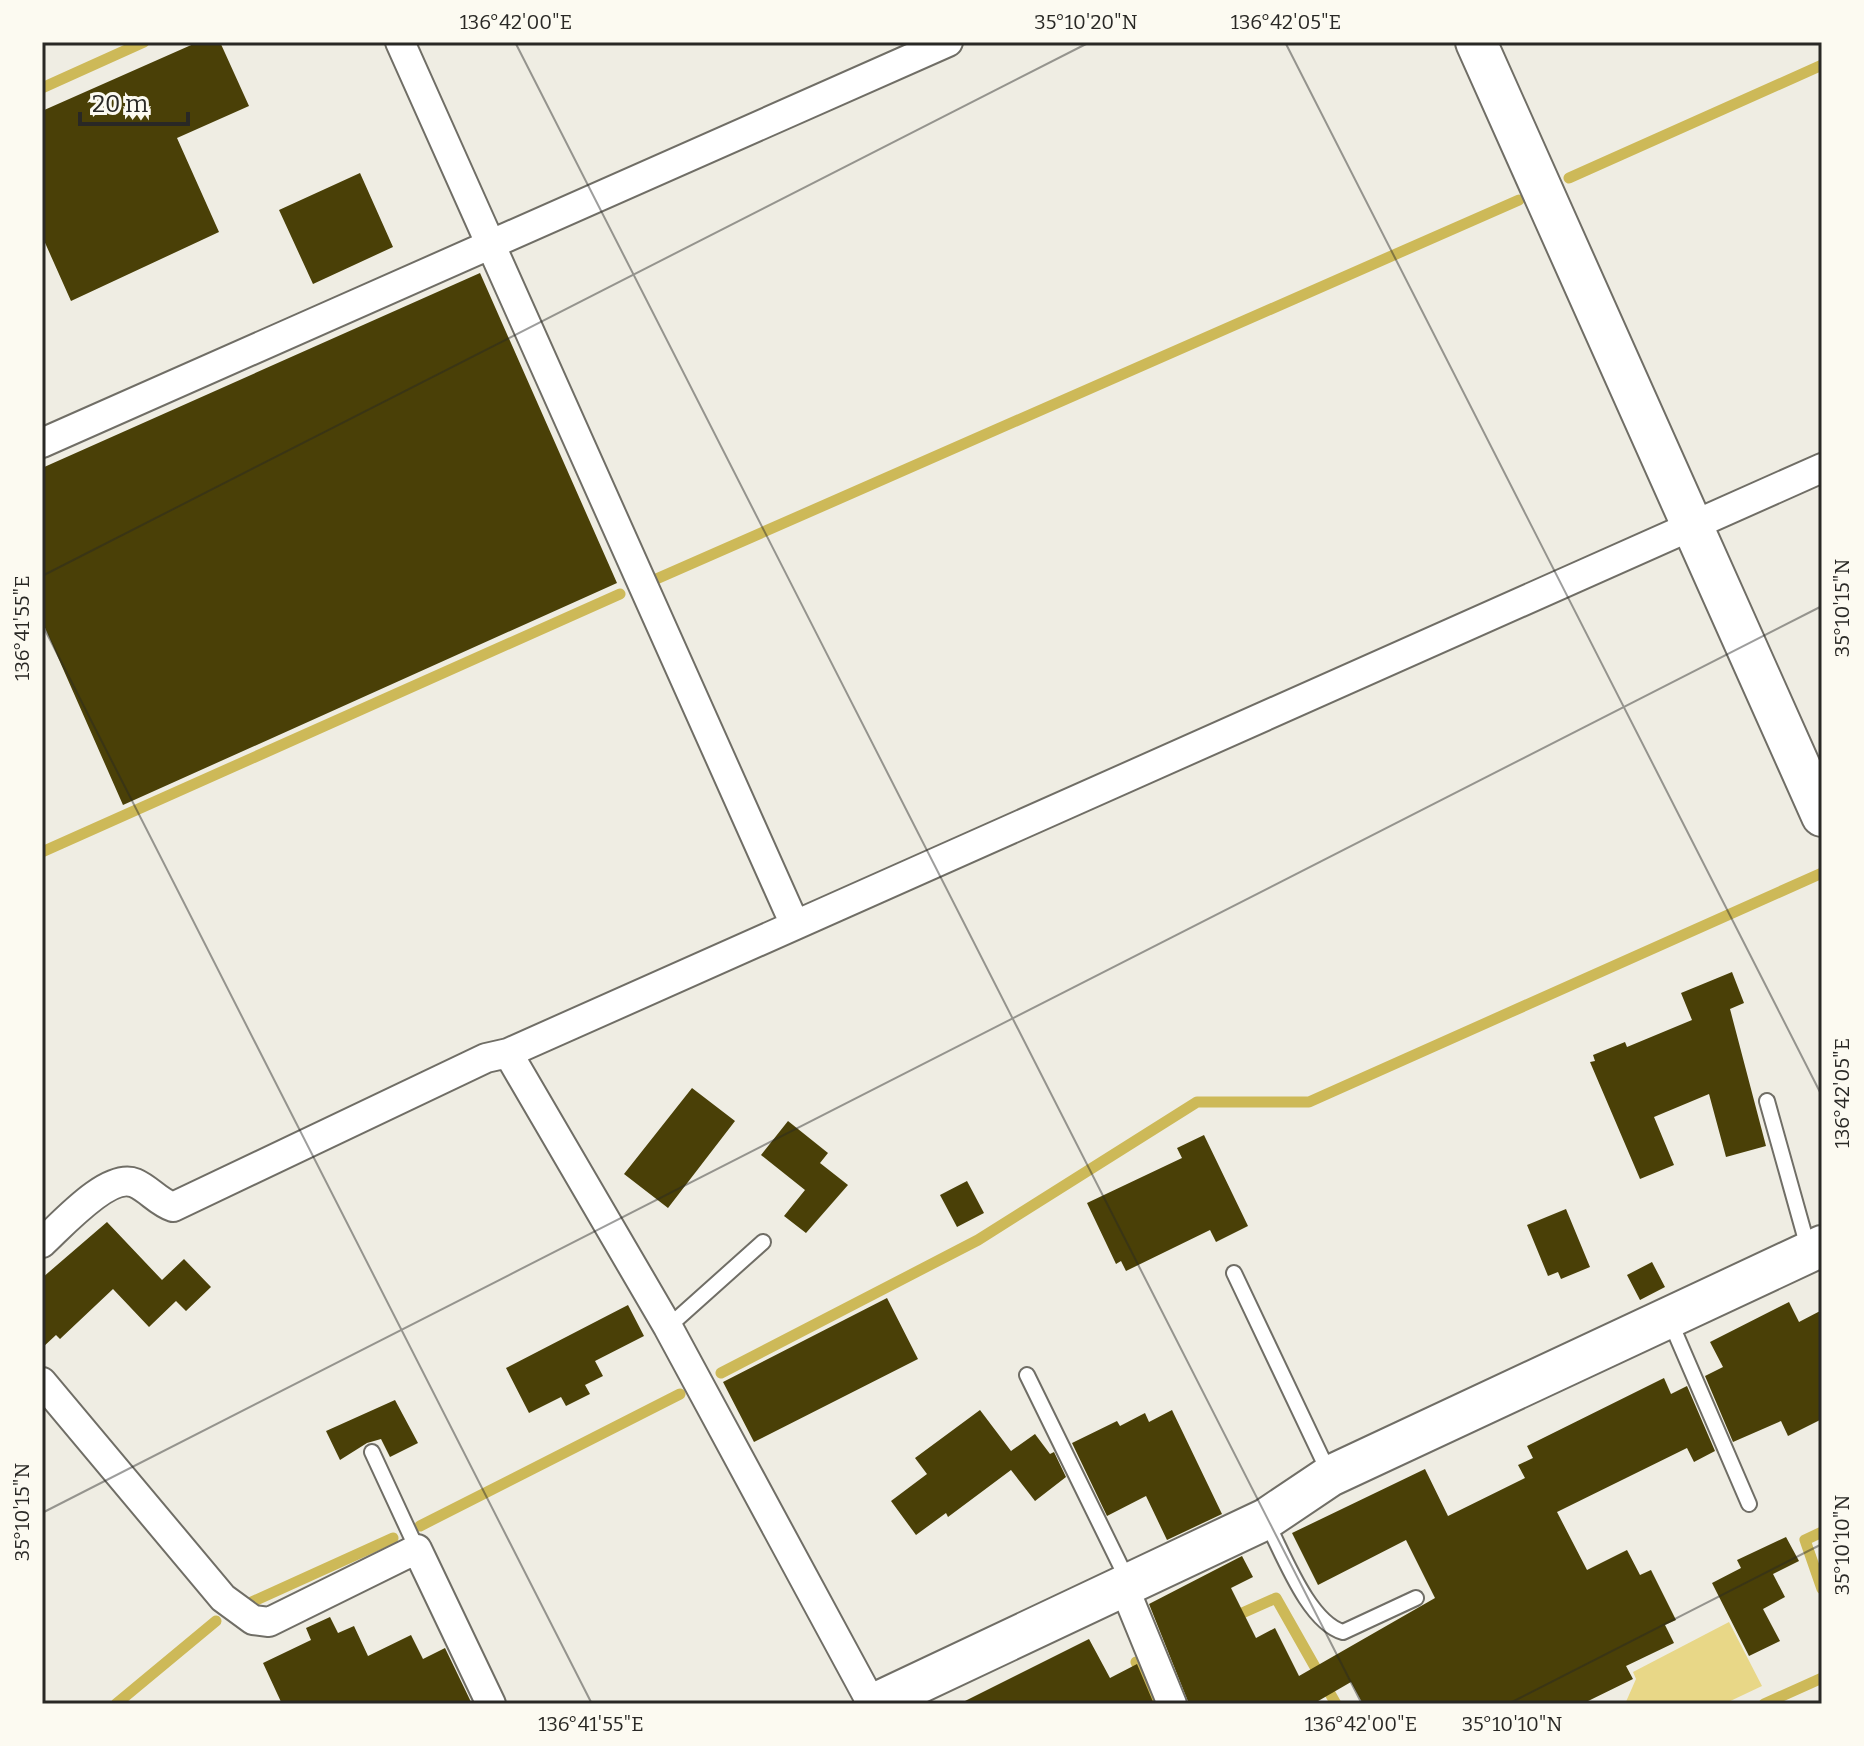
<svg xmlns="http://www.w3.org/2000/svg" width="1864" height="1746" viewBox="0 0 1864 1746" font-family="Bitter,serif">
<rect width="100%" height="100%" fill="#efede3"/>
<path fill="#e8d787" d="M 1729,1622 L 1762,1686 L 1724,1704 L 1625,1704 L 1636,1679 L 1633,1672 Z"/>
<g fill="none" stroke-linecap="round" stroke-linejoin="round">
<path stroke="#cdb958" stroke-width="11" d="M 42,88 L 144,42
M 1569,178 L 1822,65
M 654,580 L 1519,200
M 42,852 L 620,594
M 721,1373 L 978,1240 L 1197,1102 L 1309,1102 L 1822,873
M 420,1526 L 680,1394
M 1822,1532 L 1805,1540 L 1822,1589
M 245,1605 L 393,1538
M 1231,1618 L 1276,1598 L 1336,1704
M 1136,1662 L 1155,1704
M 116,1704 L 216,1621
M 1764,1704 L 1822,1678"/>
</g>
<path fill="#4a4007" d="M 198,42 L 220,42 L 249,106 L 177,138 L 219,232 L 71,301 L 42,236 L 42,111 Z
M 360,173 L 393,247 L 313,284 L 279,210 Z
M 480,273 L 617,583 L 123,805 L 42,621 L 42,468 Z
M 1732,972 L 1744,1003 L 1730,1009 L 1766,1146 L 1726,1157 L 1709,1094 L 1654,1117 L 1674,1165 L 1640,1179 L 1590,1062 L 1595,1061 L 1593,1055 L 1625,1042 L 1627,1047 L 1692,1020 L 1681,993 Z
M 692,1088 L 735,1121 L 668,1208 L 624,1174 Z
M 788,1121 L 828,1153 L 820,1163 L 848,1185 L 806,1233 L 784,1216 L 805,1190 L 761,1155 Z
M 1204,1135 L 1248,1226 L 1216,1242 L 1210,1230 L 1126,1271 L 1121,1261 L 1116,1264 L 1087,1203 L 1182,1158 L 1177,1148 Z
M 967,1181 L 984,1213 L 957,1227 L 940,1195 Z
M 1566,1209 L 1590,1267 L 1561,1279 L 1558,1272 L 1548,1276 L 1527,1225 Z
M 107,1222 L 162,1280 L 184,1259 L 211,1287 L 186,1311 L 176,1301 L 149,1327 L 113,1289 L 60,1339 L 56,1335 L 42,1348 L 42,1278 Z
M 1652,1262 L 1665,1287 L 1640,1300 L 1627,1275 Z
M 887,1298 L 918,1359 L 754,1442 L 723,1382 Z
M 1789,1302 L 1799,1322 L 1822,1310 L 1822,1419 L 1788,1436 L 1781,1421 L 1733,1442 L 1705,1376 L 1723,1367 L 1710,1342 Z
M 628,1305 L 644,1336 L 595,1361 L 603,1376 L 585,1385 L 590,1394 L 566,1406 L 561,1397 L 529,1413 L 506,1368 Z
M 1664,1378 L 1671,1394 L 1687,1386 L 1715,1451 L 1694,1462 L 1687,1448 L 1557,1512 L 1587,1570 L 1627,1550 L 1640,1575 L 1651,1570 L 1676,1620 L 1665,1625 L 1674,1643 L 1626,1666 L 1633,1679 L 1582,1704 L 1363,1704 L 1351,1682 L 1313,1704 L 1189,1704 L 1149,1604 L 1242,1556 L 1253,1577 L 1231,1588 L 1256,1638 L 1275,1628 L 1299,1676 L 1435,1598 L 1406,1540 L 1318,1585 L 1292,1533 L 1425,1469 L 1448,1516 L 1525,1478 L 1518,1465 L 1533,1458 L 1527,1446 Z
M 395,1400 L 418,1443 L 390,1457 L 381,1439 L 367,1443 L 340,1460 L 326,1431 Z
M 980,1410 L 1011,1451 L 1035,1434 L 1050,1454 L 1054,1452 L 1066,1477 L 1035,1501 L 1011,1470 L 948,1517 L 946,1513 L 916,1535 L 891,1501 L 927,1474 L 915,1458 Z
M 1172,1410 L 1222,1514 L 1167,1540 L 1146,1496 L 1107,1516 L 1072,1443 L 1117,1421 L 1120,1426 L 1145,1413 L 1149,1422 Z
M 1786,1537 L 1799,1561 L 1773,1574 L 1785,1597 L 1763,1609 L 1780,1641 L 1749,1656 L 1712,1583 L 1741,1568 L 1737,1560 Z
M 330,1617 L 338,1633 L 354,1626 L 368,1656 L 411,1635 L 423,1659 L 445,1648 L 472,1704 L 282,1704 L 263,1663 L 311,1640 L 306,1628 Z
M 1089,1639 L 1110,1678 L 1137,1664 L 1154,1704 L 959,1704 Z"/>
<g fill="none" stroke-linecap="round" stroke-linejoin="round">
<defs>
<path id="lane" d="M 1767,1101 L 1809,1251
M 1234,1273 L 1330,1475
M 1670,1321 L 1749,1504
M 668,1327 L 763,1242
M 1027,1375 L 1128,1581
M 372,1452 L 417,1549
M 1266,1521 C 1283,1553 1308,1622 1343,1632 L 1416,1598"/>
<path id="street" d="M 400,42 L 795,925
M 42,443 L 948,42
M 508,1053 L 668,1327 L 872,1704
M 42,1243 C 61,1226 108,1172 135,1183 C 149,1189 158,1202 173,1207 L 486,1058 L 508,1053 L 1822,468
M 42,1382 L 223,1598 L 253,1620 L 269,1622 L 417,1549 L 491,1704
M 1124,1587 L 1172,1704"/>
<path id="secondary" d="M 1476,42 L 1822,816
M 874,1704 L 1266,1519 L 1330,1476 L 1822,1246"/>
</defs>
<use href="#lane" stroke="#706e66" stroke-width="18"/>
<use href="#street" stroke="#706e66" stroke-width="32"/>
<use href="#secondary" stroke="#706e66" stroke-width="44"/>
<use href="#lane" stroke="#fff" stroke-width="14"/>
<use href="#street" stroke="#fff" stroke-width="28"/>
<use href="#secondary" stroke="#fff" stroke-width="40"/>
</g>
<path fill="none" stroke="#292825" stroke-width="2" stroke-opacity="0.45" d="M 515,42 L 1362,1704M 1285,42 L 1822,1096M 42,576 L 1090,42M 42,624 L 592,1704M 42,1513 L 1822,606M 1508,1704 L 1822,1544"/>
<rect width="1864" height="1746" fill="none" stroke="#fcfaf1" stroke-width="88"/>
<path d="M80 112v12h108v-12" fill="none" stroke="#292825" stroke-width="4"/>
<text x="92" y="112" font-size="24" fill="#292825" stroke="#fcfaf1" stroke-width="6" paint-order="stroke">20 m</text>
<rect x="44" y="44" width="1776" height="1658" fill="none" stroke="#292825" stroke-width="3"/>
<g font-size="20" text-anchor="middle" fill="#292825">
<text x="516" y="29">136°42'00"E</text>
<text x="1086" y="29">35°10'20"N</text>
<text x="1286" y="29">136°42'05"E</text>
<text transform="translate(1842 608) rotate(-90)" y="7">35°10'15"N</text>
<text transform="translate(22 628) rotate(-90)" y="7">136°41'55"E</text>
<text transform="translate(1842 1093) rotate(-90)" y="7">136°42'05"E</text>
<text transform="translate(22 1512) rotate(-90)" y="7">35°10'15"N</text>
<text transform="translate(1842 1545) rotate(-90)" y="7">35°10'10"N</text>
<text x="591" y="1731">136°41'55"E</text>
<text x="1361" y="1731">136°42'00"E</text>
<text x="1512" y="1731">35°10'10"N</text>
</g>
</svg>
